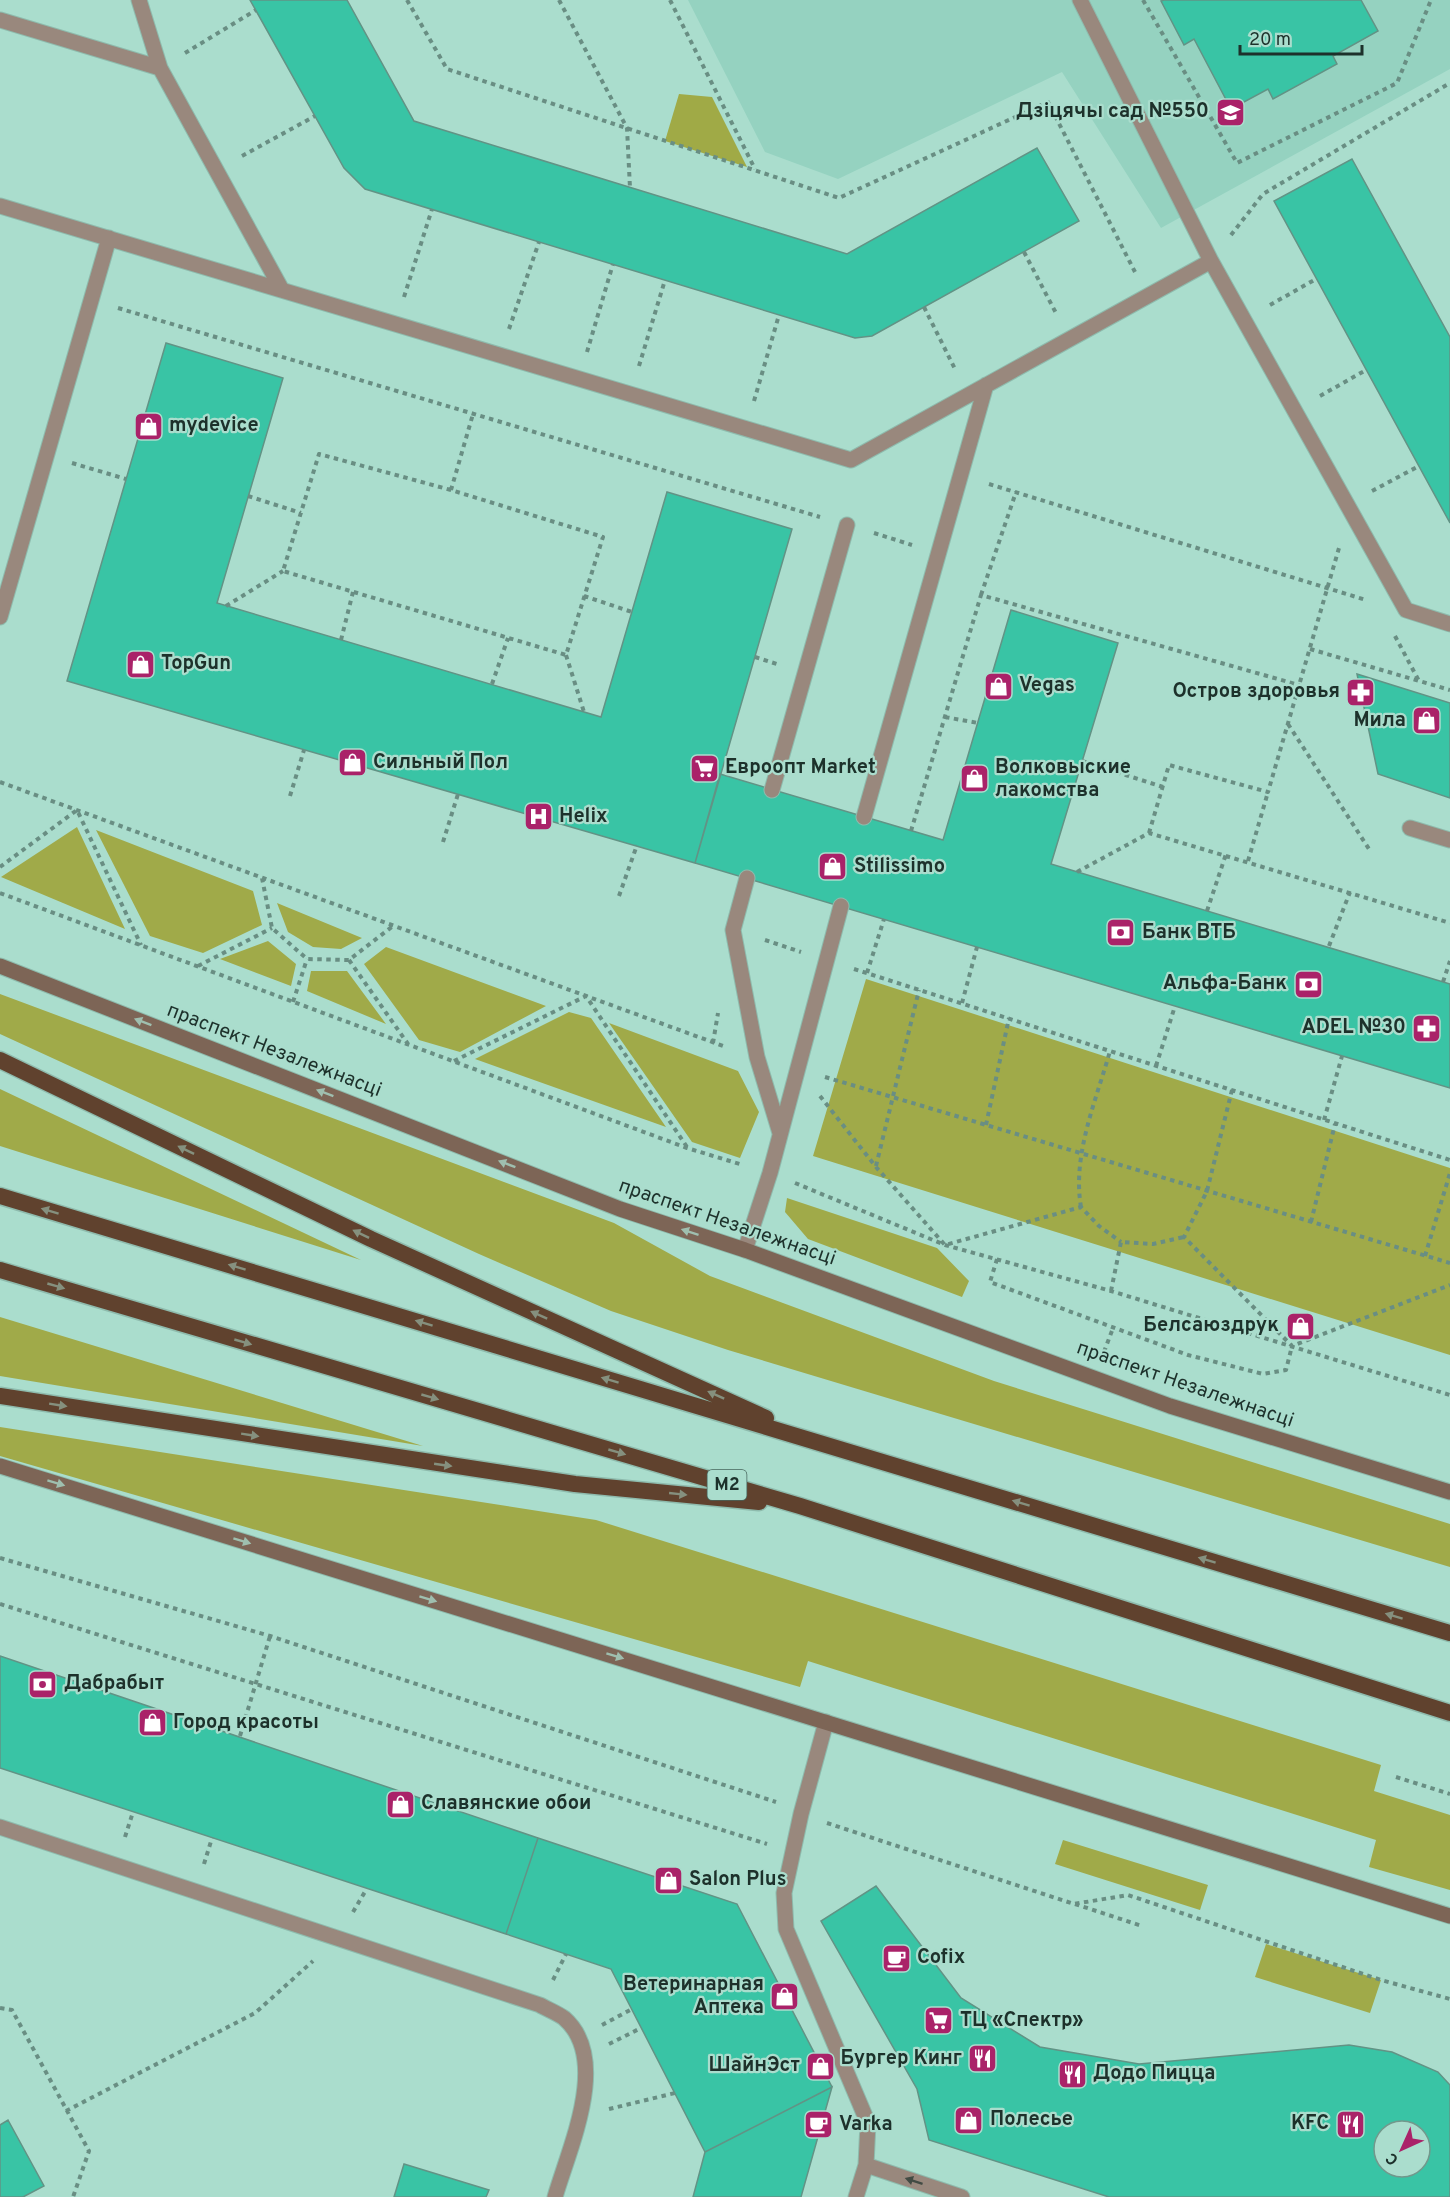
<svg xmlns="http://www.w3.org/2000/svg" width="1450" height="2197" viewBox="0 0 1450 2197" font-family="Overpass,sans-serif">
<rect width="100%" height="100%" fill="#aaddcd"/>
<path fill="#95d2c0" d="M 688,0 L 1450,0 L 1450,69 L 1161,228 L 1062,72 L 838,179 L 765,152 Z"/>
<path fill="#a0aa49" d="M 77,827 L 125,929 L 1,877 Z
M 96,830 L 253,891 L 262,925 L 203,953 L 150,936 Z
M 277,903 L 362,938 L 341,949 L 313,947 L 288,932 Z
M 268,941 L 296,964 L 291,986 L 220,959 Z
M 386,947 L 546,1006 L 460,1052 L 419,1040 L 364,964 Z
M 311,971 L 347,971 L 386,1024 L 307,991 Z
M 866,979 L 1450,1168 L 1450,1355 L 813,1156 Z
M 0,994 L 614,1223 L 710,1276 L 994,1381 L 1450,1524 L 1450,1567 L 728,1350 L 611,1311 L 479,1254 L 0,1034 Z
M 569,1012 L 591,1018 L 666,1127 L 475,1059 Z
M 609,1023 L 738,1071 L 759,1112 L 740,1158 L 692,1142 Z
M 0,1089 L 361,1260 L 0,1146 Z
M 787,1198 L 937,1248 L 969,1281 L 962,1297 L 808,1239 L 785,1212 Z
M 0,1317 L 423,1446 L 0,1376 Z
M 0,1427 L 596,1520 L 1381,1765 L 1374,1791 L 1450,1815 L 1450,1890 L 1369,1867 L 1376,1840 L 808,1661 L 800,1687 L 0,1456 Z
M 1063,1840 L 1208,1885 L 1200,1910 L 1055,1864 Z
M 1266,1944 L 1381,1980 L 1370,2013 L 1255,1977 Z"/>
<path fill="#a0aa46" d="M 679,94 L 712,97 L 747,167 L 665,141 Z"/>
<path fill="#39c4a5" stroke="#629385" stroke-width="1.5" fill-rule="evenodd" d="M 250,0 L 347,0 L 414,121 L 847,254 L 1037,148 L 1079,221 L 872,336 L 855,338 L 365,189 L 344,168 Z
M 1164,0 L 1361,0 L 1378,31 L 1333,56 L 1337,64 L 1273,99 L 1268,89 L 1231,109 L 1194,39 L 1184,45 L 1161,1 Z
M 1352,159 L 1450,337 L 1450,523 L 1274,201 Z
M 166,343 L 283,378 L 217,603 L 601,717 L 667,492 L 792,529 L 695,863 L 67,681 Z
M 1011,610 L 1118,643 L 1051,864 L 1450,984 L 1450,1088 L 695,863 L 720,774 L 943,840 Z
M 1357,674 L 1450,703 L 1450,798 L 1378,774 Z
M 0,1656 L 538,1838 L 506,1934 L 0,1768 Z
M 538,1838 L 737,1904 L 832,2087 L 705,2152 L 611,1969 L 506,1934 Z
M 876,1886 L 961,1998 L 1040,2047 L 1139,2064 L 1349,2045 L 1392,2052 L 1438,2072 L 1450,2085 L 1450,2197 L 1109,2197 L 929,2140 L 917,2089 L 821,1921 ZM 1384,2131 L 1420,2131 L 1420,2167 L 1384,2167 Z
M 832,2087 L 801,2197 L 693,2197 L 705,2152 Z
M 8,2120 L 44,2186 L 23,2197 L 0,2197 L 0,2125 Z
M 404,2164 L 489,2190 L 486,2197 L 394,2197 Z"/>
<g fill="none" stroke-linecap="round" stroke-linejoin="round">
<defs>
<path id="service" d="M 139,0 L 160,68 L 282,290
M 1080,0 L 1211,261 L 1406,610 L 1450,624
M 0,20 L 160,68
M 0,206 L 851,460 L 1211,261
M 0,617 L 109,238
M 772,790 L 847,525
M 864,817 L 986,385
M 1410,828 L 1450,840
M 747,878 L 733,930 L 757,1057 L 780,1133
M 745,1250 L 770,1173 L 841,906
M 826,1722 L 801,1814 L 784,1893 L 786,1929 L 868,2123 L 866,2165 L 856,2197
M 0,1827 L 540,2005 C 547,2009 557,2013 564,2018 C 611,2059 569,2148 555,2197
M 866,2165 L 962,2197"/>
<path id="secondary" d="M 0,966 L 620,1209 L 745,1250 L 1170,1406 L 1450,1492
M 0,1466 L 1450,1916"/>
<path id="trunk" d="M 0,1060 L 371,1239 L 766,1418
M 0,1196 L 1450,1633
M 0,1270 L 800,1506 L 1450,1713
M 0,1396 L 575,1484 L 759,1502"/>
</defs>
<use href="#service" stroke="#8ebbad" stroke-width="17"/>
<use href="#secondary" stroke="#8ebbad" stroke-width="17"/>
<use href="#trunk" stroke="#8ebbad" stroke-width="19"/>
<path stroke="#698e83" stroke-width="4" stroke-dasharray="4.5 4.5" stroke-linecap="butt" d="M 407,0 L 447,69 L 839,198 L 1048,102 L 1135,272
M 559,0 L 627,128 L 630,188
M 670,0 L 755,169
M 1143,0 L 1237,163 L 1397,83 L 1431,0
M 185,53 L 256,10
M 242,156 L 315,116
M 1231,235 L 1263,194 L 1450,83
M 1024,252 L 1057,315
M 404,297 L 432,209
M 1270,305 L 1316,279
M 924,307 L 956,371
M 118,308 L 820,517
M 509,329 L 539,242
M 587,352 L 613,264
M 639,366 L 665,280
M 1320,396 L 1366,370
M 754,401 L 779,315
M 72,463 L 126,479
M 989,484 L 1366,600
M 451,490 L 319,454 L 283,571 L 566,655 L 603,537 L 451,490 L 473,414
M 1372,491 L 1419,466
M 248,496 L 301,513
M 874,533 L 912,545
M 981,595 L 1016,492
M 584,596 L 632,612
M 226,606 L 283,571
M 1395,636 L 1419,681
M 341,640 L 353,592
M 1310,649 L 1450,690
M 566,655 L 584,712
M 755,657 L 780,665
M 492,684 L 508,638
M 945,717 L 978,723
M 1288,724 L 1369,849
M 1082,761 L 1163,787
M 0,782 L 726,1047
M 290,796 L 304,750
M 911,831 L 981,595 L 1299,685
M 1149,833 L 1169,765 L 1268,792 L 1339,548
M 443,842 L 458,794
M 1248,861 L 1268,792
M 0,867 L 77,810 L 141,945
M 1077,872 L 1149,833 L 1450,923
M 262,878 L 272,928 L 307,959 L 349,960 L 393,926
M 0,893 L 687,1148 L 743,1165
M 619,896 L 637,845
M 1207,911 L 1226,854
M 765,940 L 801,952
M 1329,946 L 1350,892
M 349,960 L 408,1044
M 198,966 L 272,928
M 854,969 L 1450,1160
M 867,973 L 884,919
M 1443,982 L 1450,961
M 293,1002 L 307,959
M 962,1003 L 977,947
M 713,1043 L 718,1013
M 454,1061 L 586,996 L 687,1147
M 1156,1066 L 1175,1006
M 825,1077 L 1450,1263
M 1232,1090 L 1207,1191 L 1184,1237 L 1292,1346 L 1450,1285
M 820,1096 L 876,1167 L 945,1245 L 1081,1207 L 1099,1226 L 1121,1242
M 1324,1120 L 1342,1056
M 986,1125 L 1009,1018
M 876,1166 L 919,990
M 795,1183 L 945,1245 L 1111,1291 L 1450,1395
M 1081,1207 C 1072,1155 1096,1101 1110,1051
M 1311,1222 L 1335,1124
M 1425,1256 L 1450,1173
M 997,1259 L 990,1282 L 1188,1355 L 1263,1374 L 1286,1370 L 1292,1346
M 1111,1291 L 1121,1242 L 1153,1244 L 1184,1237
M 1104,1352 L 1113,1328
M 0,1558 L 270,1636 L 776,1802
M 0,1604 L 767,1844
M 240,1736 L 270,1636
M 1396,1777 L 1450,1794
M 827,1823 L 1074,1904 L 1128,1895 L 1381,1980 L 1450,1999
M 125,1837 L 133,1812
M 204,1864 L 212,1838
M 1075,1904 L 1142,1926
M 353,1912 L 366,1890
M 553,1980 L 566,1954
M 0,2008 L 12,2010 L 89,2151 L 73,2197
M 602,2025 L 632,2009
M 609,2044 L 641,2028
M 609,2109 L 675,2093
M 66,2111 L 255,2013 L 313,1961"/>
<use href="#service" stroke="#99887d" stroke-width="15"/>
<use href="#secondary" stroke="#7d6556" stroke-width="15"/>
<use href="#trunk" stroke="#60422e" stroke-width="16"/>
</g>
<defs><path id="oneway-solid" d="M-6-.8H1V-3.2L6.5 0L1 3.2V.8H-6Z" transform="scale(1.5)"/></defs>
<g fill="#9fbfaf">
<use href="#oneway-solid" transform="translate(143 1022) rotate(-159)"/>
<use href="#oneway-solid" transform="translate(325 1093) rotate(-159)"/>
<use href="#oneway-solid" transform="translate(507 1164) rotate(-159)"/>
<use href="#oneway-solid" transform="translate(690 1232) rotate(-162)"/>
<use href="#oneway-solid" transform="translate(56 1483) rotate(17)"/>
<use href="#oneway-solid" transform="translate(242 1541) rotate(17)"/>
<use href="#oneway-solid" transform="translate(428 1599) rotate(17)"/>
<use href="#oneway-solid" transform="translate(615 1656) rotate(17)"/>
</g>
<g fill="#85907e">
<use href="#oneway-solid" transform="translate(186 1150) rotate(-154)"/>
<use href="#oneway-solid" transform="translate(50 1211) rotate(-163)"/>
<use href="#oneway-solid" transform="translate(361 1234) rotate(-154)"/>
<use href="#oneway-solid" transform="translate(237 1267) rotate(-163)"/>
<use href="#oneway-solid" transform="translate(56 1286) rotate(16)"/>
<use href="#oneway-solid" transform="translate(539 1315) rotate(-156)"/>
<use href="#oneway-solid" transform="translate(424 1323) rotate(-163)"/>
<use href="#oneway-solid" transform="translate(243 1342) rotate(16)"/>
<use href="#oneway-solid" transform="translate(610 1380) rotate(-163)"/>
<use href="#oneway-solid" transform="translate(716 1395) rotate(-156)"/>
<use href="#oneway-solid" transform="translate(430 1397) rotate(16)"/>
<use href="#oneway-solid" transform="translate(58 1405) rotate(9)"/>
<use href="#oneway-solid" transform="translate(250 1435) rotate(9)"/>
<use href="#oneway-solid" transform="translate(617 1452) rotate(16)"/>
<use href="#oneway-solid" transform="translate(443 1465) rotate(8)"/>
<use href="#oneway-solid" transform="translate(678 1494) rotate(6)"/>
<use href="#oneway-solid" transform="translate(1021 1503) rotate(-163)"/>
<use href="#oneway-solid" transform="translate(1207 1560) rotate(-163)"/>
<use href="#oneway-solid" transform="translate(1394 1616) rotate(-163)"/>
</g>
<use fill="#424b44" href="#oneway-solid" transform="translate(914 2181) rotate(-162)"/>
<defs>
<symbol id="school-square" viewBox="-11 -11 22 22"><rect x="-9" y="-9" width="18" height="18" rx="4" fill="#aa2269" stroke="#aaddcd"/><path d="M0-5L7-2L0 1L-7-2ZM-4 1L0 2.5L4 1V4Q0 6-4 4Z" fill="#fff"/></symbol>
<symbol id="shop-square" viewBox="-11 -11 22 22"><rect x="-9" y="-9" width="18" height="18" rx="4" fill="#aa2269" stroke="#aaddcd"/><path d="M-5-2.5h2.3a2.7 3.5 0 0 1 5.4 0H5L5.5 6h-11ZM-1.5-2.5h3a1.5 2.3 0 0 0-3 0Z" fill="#fff"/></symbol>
<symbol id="pharmacy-square" viewBox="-11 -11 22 22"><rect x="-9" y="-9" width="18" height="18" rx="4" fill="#aa2269" stroke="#aaddcd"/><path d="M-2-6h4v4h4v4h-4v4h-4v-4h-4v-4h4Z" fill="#fff"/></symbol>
<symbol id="supermarket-square" viewBox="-11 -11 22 22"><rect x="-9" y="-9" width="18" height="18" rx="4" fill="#aa2269" stroke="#aaddcd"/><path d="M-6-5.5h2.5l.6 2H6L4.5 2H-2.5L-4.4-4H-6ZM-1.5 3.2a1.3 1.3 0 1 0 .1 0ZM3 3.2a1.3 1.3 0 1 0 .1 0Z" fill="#fff"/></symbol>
<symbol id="hospital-square" viewBox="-11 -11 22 22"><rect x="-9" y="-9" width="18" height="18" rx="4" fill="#aa2269" stroke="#aaddcd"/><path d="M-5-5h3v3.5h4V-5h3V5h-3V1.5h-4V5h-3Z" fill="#fff"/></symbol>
<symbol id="bank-square" viewBox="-11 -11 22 22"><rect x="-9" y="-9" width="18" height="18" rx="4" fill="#aa2269" stroke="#aaddcd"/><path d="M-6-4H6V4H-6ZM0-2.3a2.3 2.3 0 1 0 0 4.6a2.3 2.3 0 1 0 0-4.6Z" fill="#fff"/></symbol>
<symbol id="cafe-square" viewBox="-11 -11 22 22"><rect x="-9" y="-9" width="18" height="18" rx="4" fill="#aa2269" stroke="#aaddcd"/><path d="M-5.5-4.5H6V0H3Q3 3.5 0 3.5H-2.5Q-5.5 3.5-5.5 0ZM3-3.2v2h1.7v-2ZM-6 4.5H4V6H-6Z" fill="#fff"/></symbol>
<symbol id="restaurant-square" viewBox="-11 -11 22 22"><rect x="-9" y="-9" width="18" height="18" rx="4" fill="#aa2269" stroke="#aaddcd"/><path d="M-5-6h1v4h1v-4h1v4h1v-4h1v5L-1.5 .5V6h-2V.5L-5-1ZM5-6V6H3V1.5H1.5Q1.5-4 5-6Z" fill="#fff"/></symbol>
</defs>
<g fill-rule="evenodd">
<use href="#school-square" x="1214" y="96" width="33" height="33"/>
<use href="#shop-square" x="132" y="410" width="33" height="33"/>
<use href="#shop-square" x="124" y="648" width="33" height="33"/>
<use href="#shop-square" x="982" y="670" width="33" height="33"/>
<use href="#pharmacy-square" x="1344" y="676" width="33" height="33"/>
<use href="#shop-square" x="1410" y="704" width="33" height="33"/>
<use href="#shop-square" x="336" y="746" width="33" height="33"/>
<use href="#supermarket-square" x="688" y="752" width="33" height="33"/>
<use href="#shop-square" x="958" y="762" width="33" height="33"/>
<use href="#hospital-square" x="522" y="800" width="33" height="33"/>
<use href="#shop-square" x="816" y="850" width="33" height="33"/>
<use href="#bank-square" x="1104" y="916" width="33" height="33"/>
<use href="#bank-square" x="1292" y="968" width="33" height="33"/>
<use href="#pharmacy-square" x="1410" y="1012" width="33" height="33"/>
<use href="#shop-square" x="1284" y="1310" width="33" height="33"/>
<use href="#bank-square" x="26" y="1668" width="33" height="33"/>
<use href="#shop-square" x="136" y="1706" width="33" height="33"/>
<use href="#shop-square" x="384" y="1788" width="33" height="33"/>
<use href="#shop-square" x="652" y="1864" width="33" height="33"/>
<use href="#cafe-square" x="880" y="1942" width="33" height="33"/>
<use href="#shop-square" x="768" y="1980" width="33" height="33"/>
<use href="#supermarket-square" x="922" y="2004" width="33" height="33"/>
<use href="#restaurant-square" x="966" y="2042" width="33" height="33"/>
<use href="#shop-square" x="804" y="2050" width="33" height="33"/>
<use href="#restaurant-square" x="1056" y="2058" width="33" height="33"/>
<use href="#shop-square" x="952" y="2104" width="33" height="33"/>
<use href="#restaurant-square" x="1334" y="2108" width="33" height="33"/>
<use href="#cafe-square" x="802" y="2108" width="33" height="33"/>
</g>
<g text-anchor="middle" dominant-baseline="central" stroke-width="4.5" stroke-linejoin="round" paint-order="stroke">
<rect fill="#aaddcd" stroke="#47655c" stroke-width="1.5" x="707.5" y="1470" width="39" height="30" rx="4.5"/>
<g font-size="18" font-weight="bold" fill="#1d312b">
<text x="727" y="1485">М2</text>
</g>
<g font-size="20" font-weight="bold" fill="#1d312b" stroke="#aaddcd" text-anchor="start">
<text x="1209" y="112" text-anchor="end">Дзіцячы сад №550</text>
<text x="169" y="426">mydevice</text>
<text x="161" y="664">TopGun</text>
<text x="1019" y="686">Vegas</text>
<text x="1340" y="692" text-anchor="end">Остров здоровья</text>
<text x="1406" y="721" text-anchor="end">Мила</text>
<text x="373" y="763">Сильный Пол</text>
<text x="725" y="768">Евроопт Market</text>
<text x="995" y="768">Волковыские<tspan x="995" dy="23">лакомства</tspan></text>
<text x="559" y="817">Helix</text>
<text x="854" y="867">Stilissimo</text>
<text x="1142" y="933">Банк ВТБ</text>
<text x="1287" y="984" text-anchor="end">Альфа-Банк</text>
<text x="1406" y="1028" text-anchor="end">ADEL №30</text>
<text x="1279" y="1326" text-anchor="end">Белсаюздрук</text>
<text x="64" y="1684">Дабрабыт</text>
<text x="173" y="1723">Город красоты</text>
<text x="421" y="1804">Славянские обои</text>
<text x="689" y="1880">Salon Plus</text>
<text x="917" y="1958">Cofix</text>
<text x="764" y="1985" text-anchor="end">Ветеринарная<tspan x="764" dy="23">Аптека</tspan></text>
<text x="960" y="2021">ТЦ «Спектр»</text>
<text x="962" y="2059" text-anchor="end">Бургер Кинг</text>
<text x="800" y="2066" text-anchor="end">ШайнЭст</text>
<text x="1093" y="2074">Додо Пицца</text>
<text x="990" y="2120">Полесье</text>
<text x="1329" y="2124" text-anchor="end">KFC</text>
<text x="839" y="2125">Varka</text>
</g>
<g font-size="20" fill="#1d312b" stroke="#aaddcd">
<text transform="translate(274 1051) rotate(21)">праспект Незалежнасці</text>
<text transform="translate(727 1223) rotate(19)">праспект Незалежнасці</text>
<text transform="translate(1185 1385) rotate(19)">праспект Незалежнасці</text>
</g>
</g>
<g transform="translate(1402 2149) rotate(225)"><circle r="28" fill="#aaddcd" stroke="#72988c" stroke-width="1.5"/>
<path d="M0-4.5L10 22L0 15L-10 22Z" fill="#aa2269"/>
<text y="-9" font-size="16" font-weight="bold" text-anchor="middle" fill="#1d312b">С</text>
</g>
<path d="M1240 45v9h122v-9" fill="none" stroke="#1d312b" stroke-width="3"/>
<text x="1249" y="45" font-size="18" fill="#1d312b" stroke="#aaddcd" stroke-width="4.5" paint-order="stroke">20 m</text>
</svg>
